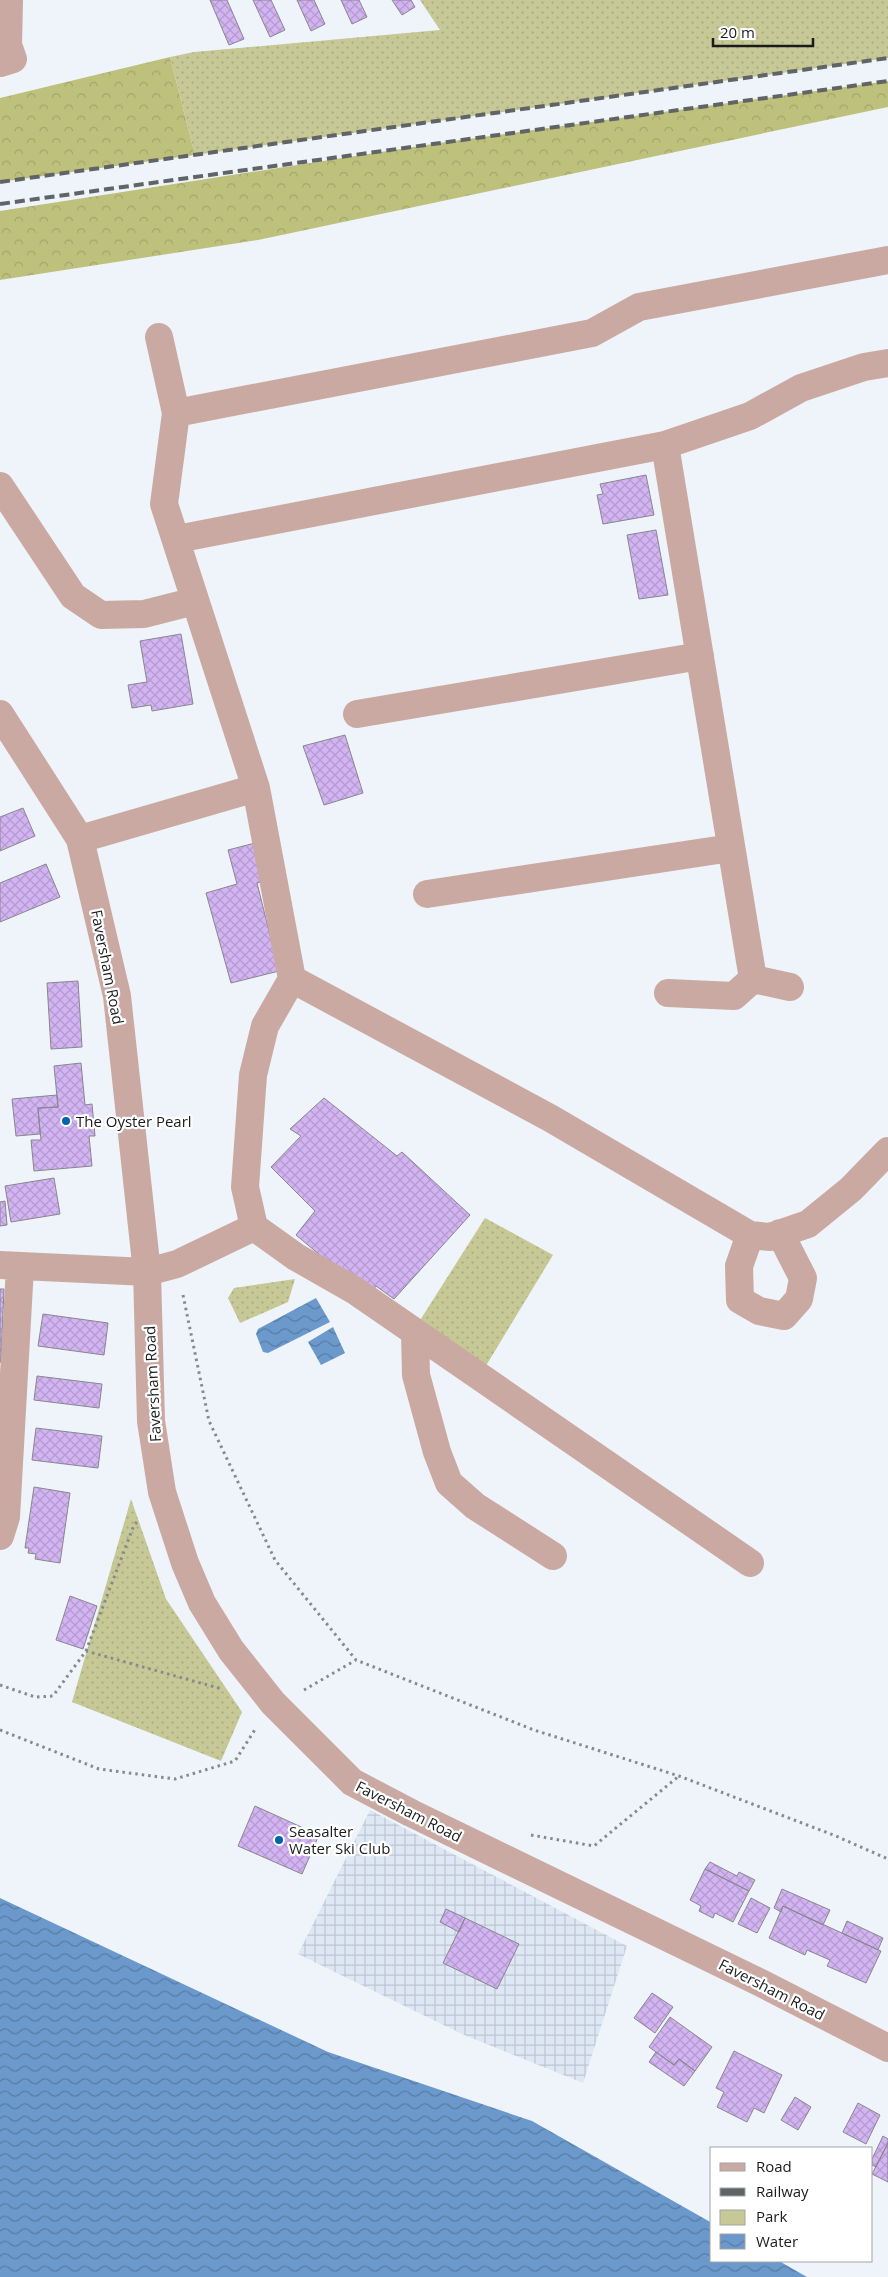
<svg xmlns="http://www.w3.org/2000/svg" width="888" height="2277" viewBox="0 0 888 2277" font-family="'Open Sans',sans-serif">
<defs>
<pattern id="industrial-grid" width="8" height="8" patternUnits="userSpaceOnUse" patternTransform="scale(1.25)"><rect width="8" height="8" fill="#dde8f4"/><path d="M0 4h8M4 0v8" fill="none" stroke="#bdc6d1"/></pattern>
<pattern id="green-dots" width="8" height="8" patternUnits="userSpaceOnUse" patternTransform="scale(1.25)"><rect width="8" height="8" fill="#c6c896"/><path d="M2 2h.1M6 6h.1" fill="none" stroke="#aaab81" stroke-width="1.8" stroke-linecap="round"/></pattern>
<pattern id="forest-crowns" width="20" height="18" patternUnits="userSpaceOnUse" patternTransform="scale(1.25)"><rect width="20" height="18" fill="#bec17c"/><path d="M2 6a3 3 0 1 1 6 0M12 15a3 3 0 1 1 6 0" fill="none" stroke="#a3a56b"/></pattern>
<pattern id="water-waves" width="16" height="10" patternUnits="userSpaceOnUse" patternTransform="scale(1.25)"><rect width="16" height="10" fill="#6b99cc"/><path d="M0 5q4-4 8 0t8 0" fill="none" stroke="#577ca5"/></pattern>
<pattern id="building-cross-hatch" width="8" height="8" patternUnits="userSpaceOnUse" patternTransform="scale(1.25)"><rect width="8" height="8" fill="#d2b4f2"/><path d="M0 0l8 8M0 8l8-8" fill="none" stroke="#b49acf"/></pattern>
</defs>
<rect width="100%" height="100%" fill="#eef4f9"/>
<path fill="url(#industrial-grid)" d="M 370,1810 L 627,1946 L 583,2083 L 462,2034 L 298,1954 Z"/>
<path fill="url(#green-dots)" d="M 420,0 L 888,0 L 888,58 L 195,155 L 170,57 L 194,52 L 440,30 Z
M 485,1218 L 553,1255 L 484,1369 L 417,1325 Z
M 295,1279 L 288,1302 L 240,1323 L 228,1298 L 234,1288 Z
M 131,1499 L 166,1599 L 242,1712 L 221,1761 L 72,1702 Z"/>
<path fill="url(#forest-crowns)" d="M 170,57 L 195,155 L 0,182 L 0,98 Z
M 888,81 L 888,107 L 258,240 L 0,280 L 0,211 L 439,143 Z"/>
<path fill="url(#water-waves)" d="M 316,1298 L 330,1322 L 268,1353 L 263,1352 L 256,1334 L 258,1329 Z
M 333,1327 L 345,1353 L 321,1365 L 308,1342 Z
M 0,1898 L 328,2052 L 532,2121 L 712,2223 L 712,2261 L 779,2261 L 807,2277 L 0,2277 Z"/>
<path fill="url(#building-cross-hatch)" stroke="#89868d" d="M 210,0 L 227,0 L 244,39 L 229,45 Z
M 253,0 L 271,0 L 285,30 L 270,37 Z
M 297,0 L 314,0 L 325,24 L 311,31 Z
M 341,0 L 359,0 L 367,17 L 352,24 Z
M 392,0 L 411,0 L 415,7 L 402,15 Z
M 646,475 L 654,515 L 603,524 L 597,495 L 603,494 L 600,484 Z
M 656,530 L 668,595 L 639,599 L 627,535 Z
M 181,634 L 193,704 L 152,711 L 151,705 L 132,708 L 128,685 L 147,682 L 140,641 Z
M 345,735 L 363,793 L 324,805 L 303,746 Z
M 23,808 L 35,836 L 0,851 L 0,817 Z
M 259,842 L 270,879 L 257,883 L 279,971 L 231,983 L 206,893 L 237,884 L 228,850 Z
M 46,864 L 60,897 L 0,922 L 0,883 Z
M 78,981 L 82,1047 L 51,1049 L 47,983 Z
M 81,1063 L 85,1105 L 92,1104 L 95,1136 L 89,1136 L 92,1166 L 34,1171 L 31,1140 L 41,1140 L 38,1108 L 58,1107 L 54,1066 Z
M 57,1095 L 58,1107 L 38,1108 L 40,1134 L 16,1136 L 12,1099 Z
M 324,1098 L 397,1156 L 402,1152 L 470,1215 L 394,1299 L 376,1286 L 369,1296 L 296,1235 L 315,1211 L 271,1167 L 301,1136 L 290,1129 Z
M 54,1178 L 60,1214 L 11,1222 L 5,1186 Z
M 5,1201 L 7,1225 L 0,1226 L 0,1202 Z
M 0,1289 L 4,1289 L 1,1362 L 0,1362 Z
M 43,1314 L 108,1323 L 104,1355 L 38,1346 Z
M 37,1376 L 102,1384 L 99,1408 L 34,1400 Z
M 36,1428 L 102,1436 L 98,1468 L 32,1460 Z
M 34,1487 L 70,1493 L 60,1563 L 35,1559 L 36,1554 L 28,1553 L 29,1548 L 25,1548 Z
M 70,1596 L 97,1606 L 83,1649 L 56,1640 Z
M 255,1806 L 319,1835 L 302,1874 L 238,1846 Z
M 710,1862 L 737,1876 L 739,1872 L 755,1880 L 749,1891 L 705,1869 Z
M 705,1869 L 749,1891 L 733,1922 L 715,1913 L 713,1918 L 699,1911 L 701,1906 L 690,1900 Z
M 782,1889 L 830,1910 L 823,1925 L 783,1906 L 781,1912 L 774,1908 Z
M 751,1898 L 770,1908 L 757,1933 L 738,1924 Z
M 783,1906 L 881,1951 L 866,1983 L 827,1966 L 830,1960 L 807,1950 L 805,1955 L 769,1938 Z
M 446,1909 L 465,1918 L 459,1932 L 440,1922 Z
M 465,1918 L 519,1944 L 497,1989 L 443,1963 Z
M 847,1921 L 883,1938 L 878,1950 L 842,1933 Z
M 652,1993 L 673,2007 L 655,2033 L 634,2018 Z
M 670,2017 L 712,2047 L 695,2071 L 679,2059 L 674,2065 L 649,2047 Z
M 734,2051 L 782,2075 L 764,2113 L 754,2108 L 747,2122 L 717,2107 L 724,2092 L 716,2088 Z
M 656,2052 L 674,2065 L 679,2059 L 695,2071 L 684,2086 L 649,2062 Z
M 795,2097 L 811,2107 L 798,2130 L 781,2120 Z
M 858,2103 L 880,2115 L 866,2144 L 843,2132 Z
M 883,2136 L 888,2139 L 888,2143 L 876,2167 L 872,2165 L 872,2159 Z
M 888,2143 L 888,2182 L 872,2174 Z"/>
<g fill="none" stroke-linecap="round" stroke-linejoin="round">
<path stroke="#868a8d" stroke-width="3" stroke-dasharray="2.5 4" stroke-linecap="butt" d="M 183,1295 L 209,1421 L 275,1560 L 356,1660 L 534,1730 L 679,1776 L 836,1836 L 888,1859
M 86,1651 L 134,1525 L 139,1520
M 0,1685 L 35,1697 L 53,1696 L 86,1651 L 222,1689
M 304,1690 L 356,1660
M 0,1730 L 99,1769 L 175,1779 L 235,1761 L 256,1728
M 531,1835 L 594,1846 L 679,1776"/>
<path stroke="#caa9a2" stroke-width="28" d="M 0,63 L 13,59 L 8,45 L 9,0
M 159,337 L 176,413 L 164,504 L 256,788 L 292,979 L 265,1026 L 253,1075 L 245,1187 L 254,1227 L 296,1257 L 354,1290 L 750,1563
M 176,413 L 592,333 L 639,307 L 888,260
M 665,445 L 753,979 L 734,996 L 668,993
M 0,486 L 73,596 L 101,615 L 144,614 L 195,601
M 177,539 L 665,445 L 750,416 L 801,388 L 864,367 L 888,363
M 0,714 L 80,839 L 117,996 L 147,1272 L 151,1421 L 162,1492 L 185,1563 L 202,1603 L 231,1650 L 273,1703 L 352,1782 L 411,1813 L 761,1983 L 888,2048
M 357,714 L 700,656
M 80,839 L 256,788
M 427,894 L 731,848
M 292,979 L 550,1118 L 750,1235 L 770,1237 L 808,1224 L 851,1189 L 888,1151
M 753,979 L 790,987
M 750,1235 L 739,1266 L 740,1300 L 759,1311 L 784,1316 L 799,1299 L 803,1278 L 780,1233
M 0,1265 L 147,1272 L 177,1264 L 254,1227
M 415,1333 L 416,1375 L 437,1452 L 449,1483 L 475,1506 L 553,1556
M 0,1536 L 6,1517 L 20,1267"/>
<path stroke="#616467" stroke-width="4" stroke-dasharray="10 5" stroke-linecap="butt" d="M 0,182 L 888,58
M 0,204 L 888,81"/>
</g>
<g fill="#0063b0" stroke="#fff" stroke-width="2">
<circle cx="66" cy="1121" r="5"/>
<circle cx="279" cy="1840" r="5"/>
</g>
<g text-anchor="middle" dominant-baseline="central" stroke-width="4.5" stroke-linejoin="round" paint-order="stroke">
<g font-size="15" fill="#191b1d" stroke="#fff">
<text transform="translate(108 967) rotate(79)">Faversham Road</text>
<text transform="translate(152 1384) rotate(-93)">Faversham Road</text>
<text transform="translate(409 1811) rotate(27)">Faversham Road</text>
<text transform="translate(772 1989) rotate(27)">Faversham Road</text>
</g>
<g font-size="15" fill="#191b1d" stroke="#fff" text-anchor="start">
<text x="76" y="1121">The Oyster Pearl</text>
<text x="289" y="1831">Seasalter<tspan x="289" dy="17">Water Ski Club</tspan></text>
</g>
</g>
<rect x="710" y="2147" width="162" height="115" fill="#ffffff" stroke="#a3a4a5"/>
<rect x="720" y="2163" width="25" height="8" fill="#caa9a2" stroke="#a3a4a5"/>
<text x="756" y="2172" font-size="15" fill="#191b1d">Road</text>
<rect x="720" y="2188" width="25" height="8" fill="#616467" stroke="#a3a4a5"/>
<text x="756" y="2197" font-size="15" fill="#191b1d">Railway</text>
<rect x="720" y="2210" width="25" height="15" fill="#c6c896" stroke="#a3a4a5"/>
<text x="756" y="2222" font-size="15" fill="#191b1d">Park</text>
<rect x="720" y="2234" width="25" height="15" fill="url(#water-waves)" stroke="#a3a4a5"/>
<text x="756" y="2247" font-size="15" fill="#191b1d">Water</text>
<path d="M713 38v8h100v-8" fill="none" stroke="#191b1d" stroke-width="2.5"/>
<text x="720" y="38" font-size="15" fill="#191b1d" stroke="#ffffff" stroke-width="4" paint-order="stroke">20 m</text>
</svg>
